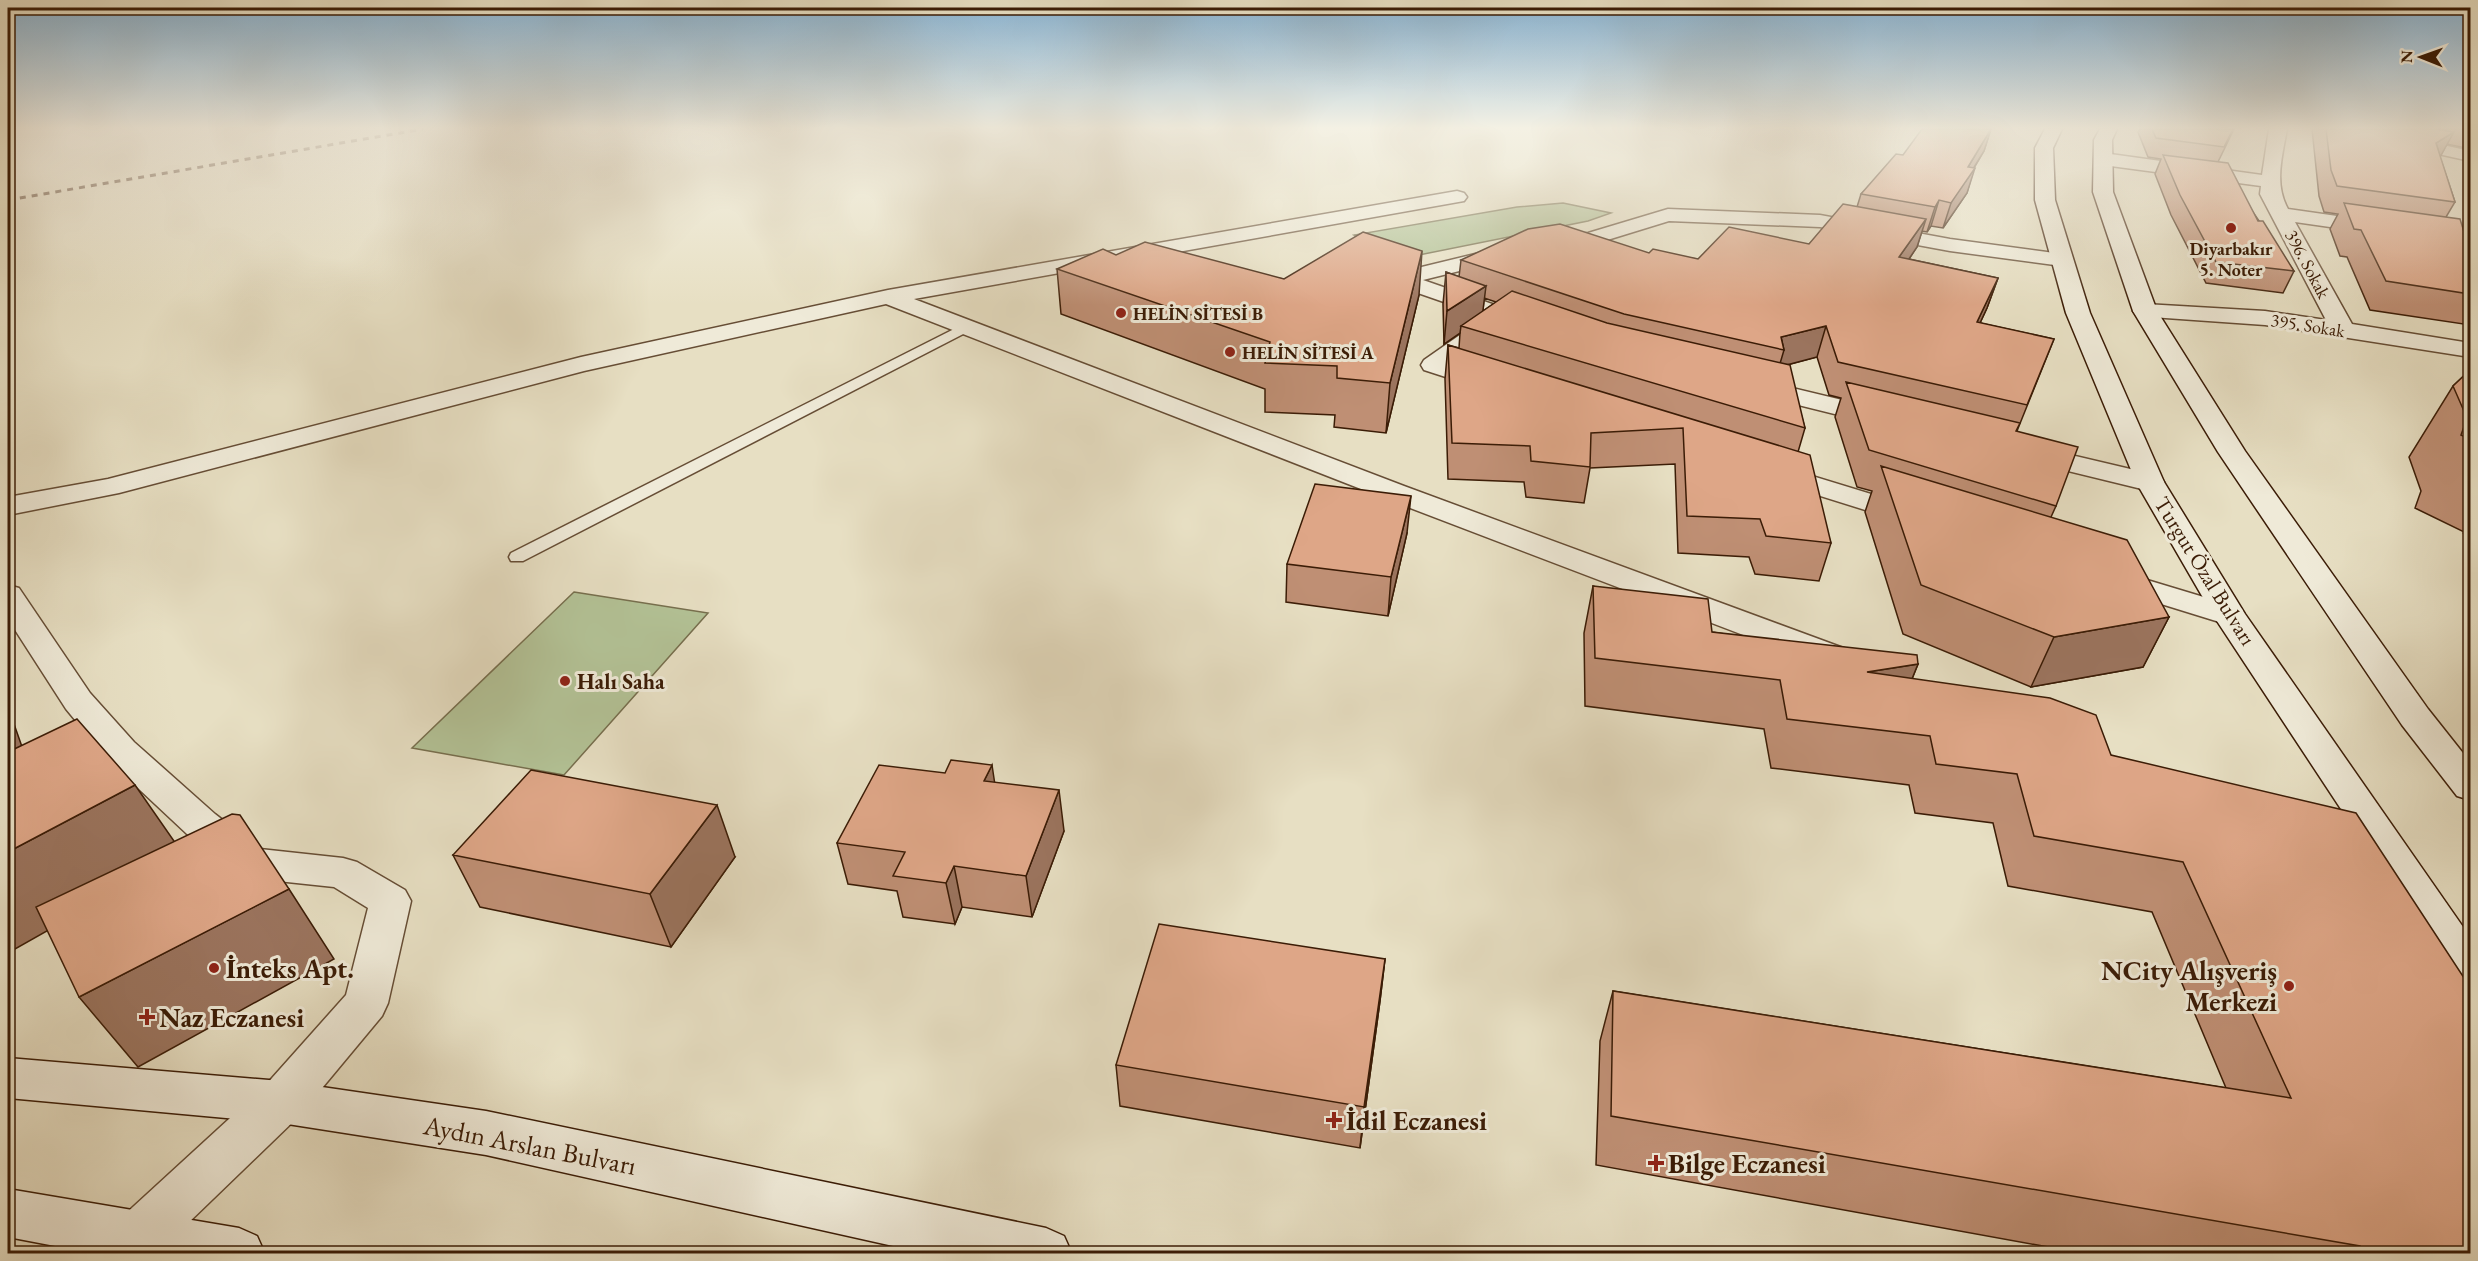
<svg xmlns="http://www.w3.org/2000/svg" width="2478" height="1261" viewBox="0 0 2478 1261" font-family="'EB Garamond',serif">
<rect width="100%" height="100%" fill="#e7dfc3"/>
<filter id="stains"><feTurbulence type="fractalNoise" baseFrequency=".00333" numOctaves="4"/><feColorMatrix values="0 0 0 0 .2 0 0 0 0 .09 0 0 0 0 .02 0 0 0 .5 -.17"/></filter>
<radialGradient id="worn" r=".72"><stop offset=".6" stop-color="#630" stop-opacity="0"/><stop offset="1" stop-color="#630" stop-opacity=".3"/></radialGradient>
<path fill="#b3c296" stroke="#776f4e" stroke-width="1.5" d="M 1563,203 L 1611,213 L 1588,221 L 1399,259 L 1354,235 L 1517,207 Z
M 574,592 L 708,613 L 564,775 L 412,748 Z"/>
<g fill="none" stroke-linecap="round" stroke-linejoin="round">
<defs>
<path id="lane" d="M 966,323 L 972,327 L 971,330 L 523,561 L 511,561 L 509,557 L 511,553 Z"/>
<path id="street" d="M 2269,129 L 2287,129 C 2282,157 2274,184 2288,209 L 2470,235 L 2470,247 L 2295,222 L 2352,324 L 2470,343 L 2470,357 L 2265,325 L 2137,316 L 2133,311 L 2137,306 L 2145,304 L 2265,311 L 2326,320 L 2260,194 L 2261,186 L 2103,165 L 2096,163 L 2094,159 L 2096,155 L 2103,153 L 2262,175 Z
M 2340,129 L 2371,129 L 2470,151 L 2470,161 L 2343,133 Z
M 1457,191 L 1464,193 L 1467,197 L 1464,201 L 914,299 L 1404,486 L 1846,649 L 1851,657 L 1846,665 L 1834,668 L 1822,665 L 1384,498 L 886,304 L 584,371 L 119,493 L 8,515 L 8,497 L 108,479 L 581,357 L 888,290 Z
M 1668,209 L 1820,215 L 1950,239 L 2062,254 L 2070,255 L 2073,260 L 2070,265 L 2062,266 L 1950,251 L 1820,227 L 1669,221 L 1591,245 L 1555,250 L 1548,248 L 1544,244 L 1548,240 L 1588,233 Z
M 1504,247 L 1512,248 L 1515,253 L 1512,258 L 1423,280 L 1495,305 L 1499,310 L 1495,315 L 1487,317 L 1369,276 L 1366,271 L 1369,266 L 1377,264 L 1401,272 Z
M 1485,321 L 1493,323 L 1497,328 L 1493,333 L 1452,363 L 1498,378 L 1502,383 L 1498,388 L 1489,391 L 1424,370 L 1421,365 L 1424,360 L 1477,323 Z
M 1755,379 L 1892,412 L 1896,418 L 1892,424 L 1883,426 L 1746,392 L 1742,387 L 1746,382 Z
M 2029,445 L 2160,476 L 2164,482 L 2160,488 L 2150,491 L 2019,459 L 2015,453 L 2019,447 Z
M 1776,465 L 1920,509 L 1925,515 L 1920,521 L 1910,524 L 1766,479 L 1762,473 L 1766,467 Z
M 2114,570 L 2240,608 L 2245,615 L 2240,622 L 2229,625 L 2103,586 L 2098,579 L 2103,572 Z
M 8,585 L 19,588 L 90,693 L 134,742 L 215,814 L 260,849 L 343,858 L 357,862 L 405,890 L 411,901 L 388,1003 L 382,1016 L 298,1117 L 156,1254 L 122,1253 L 114,1235 L 122,1217 L 264,1087 L 346,995 L 368,908 L 334,887 L 250,878 L 236,874 L 187,834 L 108,760 L 66,709 L 8,619 Z"/>
<path id="secondary" d="M 2045,129 L 2062,129 L 2053,148 L 2055,200 L 2090,313 L 2164,482 L 2245,614 L 2470,937 L 2470,987 L 2455,982 L 2213,615 L 2136,482 L 2066,313 L 2035,200 L 2035,148 Z
M 2100,129 L 2117,129 L 2112,140 L 2113,192 L 2157,311 L 2245,451 L 2428,709 L 2470,762 L 2470,800 L 2457,796 L 2402,725 L 2218,452 L 2133,311 L 2093,192 L 2094,140 Z
M 8,1058 L 281,1081 L 486,1111 L 1046,1228 L 1064,1236 L 1072,1254 L 929,1254 L 486,1155 L 281,1123 L 8,1098 Z
M 8,1189 L 239,1228 L 257,1236 L 265,1254 L 97,1254 L 8,1237 Z"/>
</defs>
<use href="#lane" stroke="#664d35" stroke-width="3"/>
<use href="#street" stroke="#664d35" stroke-width="3"/>
<use href="#secondary" stroke="#3b1c06" stroke-width="3"/>
<use href="#lane" fill="#efead8" fill-rule="evenodd"/>
<use href="#street" fill="#efead8" fill-rule="evenodd"/>
<use href="#secondary" fill="#efead8" fill-rule="evenodd"/>
<path stroke="#3b1c06" stroke-width="3" stroke-dasharray="6 6" stroke-linecap="butt" d="M 8,200 L 423,129"/>
</g>
<path fill="#bf8f74" stroke="#3b1c06" stroke-width="1.5" fill-rule="evenodd" d="M 1991,129 L 1984,151 L 1974,168 L 1967,193 L 1943,228 L 1931,226 L 1927,232 L 1922,231 L 1917,247 L 1909,259 L 1998,278 L 1987,308 L 1980,323 L 2054,339 L 2017,431 L 2056,506 L 2051,517 L 2169,617 L 2143,667 L 2031,687 L 1903,634 L 1865,512 L 1872,491 L 1857,487 L 1835,417 L 1841,398 L 1829,395 L 1817,357 L 1787,365 L 1805,428 L 1798,452 L 1831,543 L 1819,581 L 1755,574 L 1749,557 L 1678,553 L 1675,464 L 1590,468 L 1584,503 L 1526,497 L 1524,482 L 1448,479 L 1445,379 L 1448,345 L 1459,348 L 1460,333 L 1444,344 L 1443,304 L 1446,272 L 1459,277 L 1461,260 L 1649,253 L 1698,259 L 1809,244 L 1857,207 L 1861,194 L 1903,155 ZM 1484,298 L 1496,302 L 1483,311 Z
M 2140,129 L 2234,129 L 2218,162 L 2294,271 L 2283,293 L 2206,283 L 2171,215 L 2155,174 L 2161,159 L 2148,157 L 2138,132 Z
M 2312,129 L 2470,129 L 2470,145 L 2466,148 L 2447,144 L 2440,157 L 2455,202 L 2446,217 L 2470,251 L 2470,250 L 2470,325 L 2370,310 L 2347,257 L 2340,256 L 2330,229 L 2338,214 L 2324,212 L 2319,196 Z
M 1116,255 L 1284,279 L 1419,295 L 1386,433 L 1334,427 L 1335,415 L 1265,412 L 1265,389 L 1061,314 L 1057,269 Z
M 2470,370 L 2470,529 L 2464,532 L 2415,508 L 2421,491 L 2409,457 L 2453,386 Z
M 1407,533 L 1388,616 L 1286,602 L 1287,564 Z
M 1593,586 L 1712,632 L 1918,664 L 1912,679 L 2111,755 L 2470,1254 L 2087,1254 L 1596,1165 L 1600,1041 L 1613,991 L 2226,1088 L 2152,912 L 2008,886 L 1993,823 L 1915,813 L 1909,785 L 1771,768 L 1764,729 L 1585,706 L 1584,633 Z
M 995,783 L 1064,831 L 1032,917 L 962,907 L 955,924 L 903,917 L 897,891 L 848,884 L 837,843 Z
M 453,855 L 735,857 L 671,947 L 480,907 Z
M 1385,959 L 1380,1001 L 1360,1148 L 1120,1106 L 1116,1065 Z"/>
<path fill="#9b745e" stroke="#3b1c06" stroke-width="1.5" d="M 1991,129 L 1984,151 L 1965,182 L 1975,168 L 1967,193 L 1943,228 L 1951,203 L 1968,167 Z
M 2454,132 L 2440,157 L 2436,143 Z
M 2470,139 L 2470,145 L 2466,148 Z
M 1939,200 L 1931,226 L 1927,232 L 1935,207 Z
M 1926,219 L 1917,247 L 1890,287 L 1899,257 Z
M 1422,251 L 1419,295 L 1386,433 L 1390,383 Z
M 1998,278 L 1987,308 L 1966,353 L 1977,322 Z
M 1486,286 L 1482,318 L 1461,326 L 1460,333 L 1444,344 L 1447,311 Z
M 1826,326 L 1817,357 L 1779,367 L 1784,350 L 1781,337 Z
M 1411,496 L 1407,533 L 1388,616 L 1391,577 Z
M 2470,522 L 2470,529 L 2464,532 Z
M 2169,617 L 2143,667 L 2031,687 L 2054,637 Z
M 1918,664 L 1899,711 L 1867,672 Z
M 8,707 L 33,778 L 8,788 Z
M 992,765 L 998,805 L 984,781 Z
M 135,785 L 183,854 L 8,953 L 8,852 Z
M 1059,790 L 1064,831 L 1032,917 L 1026,876 Z
M 717,805 L 735,857 L 671,947 L 650,894 Z
M 954,866 L 962,907 L 955,924 L 946,883 Z
M 289,889 L 334,959 L 138,1067 L 79,997 Z
M 1385,959 L 1380,1001 L 1360,1148 L 1364,1107 Z"/>
<path fill="#dea687" stroke="#3b1c06" stroke-width="1.5" d="M 1922,129 L 1991,129 L 1968,167 L 1975,168 L 1951,203 L 1939,200 L 1935,207 L 1861,194 L 1896,154 L 1903,155 Z
M 2152,129 L 2233,129 L 2224,147 L 2156,138 Z
M 2326,129 L 2435,129 L 2454,132 L 2436,143 L 2455,202 L 2337,186 L 2331,170 Z
M 2163,155 L 2228,163 L 2258,221 L 2263,221 L 2294,271 L 2216,262 L 2180,195 Z
M 2344,203 L 2460,219 L 2470,251 L 2470,250 L 2470,294 L 2386,281 L 2361,230 L 2354,229 Z
M 1843,204 L 1926,219 L 1899,257 L 1998,278 L 1977,322 L 2054,339 L 2027,405 L 1838,362 L 1826,326 L 1781,337 L 1784,350 L 1624,314 L 1461,260 L 1528,229 L 1560,224 L 1649,253 L 1653,249 L 1698,259 L 1729,227 L 1809,244 Z
M 1363,232 L 1422,251 L 1390,383 L 1337,378 L 1337,366 L 1265,363 L 1270,342 L 1057,269 L 1103,249 L 1116,255 L 1145,242 L 1284,279 Z
M 1446,272 L 1486,286 L 1447,311 Z
M 1512,291 L 1607,323 L 1790,365 L 1805,428 L 1461,326 Z
M 1448,345 L 1810,455 L 1831,543 L 1766,536 L 1760,519 L 1687,516 L 1683,428 L 1591,433 L 1590,467 L 1531,461 L 1530,446 L 1452,443 Z
M 2470,370 L 2470,439 L 2461,435 L 2467,418 L 2453,386 Z
M 1846,382 L 2020,423 L 2016,431 L 2078,447 L 2056,506 L 1869,450 Z
M 1881,466 L 2127,540 L 2169,617 L 2054,637 L 1921,585 Z
M 1315,484 L 1411,496 L 1391,577 L 1287,564 Z
M 1593,586 L 1708,599 L 1712,632 L 1917,655 L 1918,664 L 1867,672 L 2050,698 L 2096,715 L 2111,755 L 2356,813 L 2470,987 L 2470,1254 L 2363,1254 L 2360,1246 L 1611,1116 L 1613,991 L 2291,1098 L 2183,862 L 2034,836 L 2017,774 L 1936,764 L 1930,736 L 1787,719 L 1780,680 L 1595,658 Z
M 77,719 L 135,785 L 8,852 L 8,752 Z
M 951,760 L 992,765 L 984,781 L 1059,790 L 1026,876 L 954,866 L 946,883 L 893,876 L 905,852 L 837,843 L 879,765 L 945,773 Z
M 531,770 L 717,805 L 650,894 L 453,855 Z
M 232,814 L 240,815 L 289,889 L 79,997 L 36,907 Z
M 1159,924 L 1385,959 L 1364,1107 L 1116,1065 Z"/>
<linearGradient id="sky" x2="0" y2="1"><stop stop-color="#89b6d7"/><stop offset="0.42" stop-color="#f4f1e4"/><stop offset="1" stop-color="#f4f1e4" stop-opacity="0"/></linearGradient>
<rect width="2478" height="305" fill="url(#sky)"/>
<g fill="#8f2418" stroke="#efead8" stroke-width="2">
<circle cx="2231" cy="228" r="6"/>
<circle cx="1121" cy="313" r="6"/>
<circle cx="1230" cy="352" r="6"/>
<circle cx="565" cy="681" r="6"/>
<circle cx="214" cy="968" r="6"/>
<circle cx="2289" cy="986" r="6"/>
<path d="M144 1008h6v6h6v6h-6v6h-6v-6h-6v-6h6z"/>
<path d="M1331 1111h6v6h6v6h-6v6h-6v-6h-6v-6h6z"/>
<path d="M1653 1154h6v6h6v6h-6v6h-6v-6h-6v-6h6z"/>
</g>
<g text-anchor="middle" dominant-baseline="central" stroke-width="6" stroke-linejoin="round" paint-order="stroke">
<g font-size="18" font-weight="bold" fill="#3b1c06" stroke="#efead8" text-anchor="start">
<text x="2231" y="248" text-anchor="middle">Diyarbakır<tspan x="2231" dy="21">5. Noter</tspan></text>
<text x="1133" y="313">HELİN SİTESİ B</text>
<text x="1242" y="352">HELİN SİTESİ A</text>
</g>
<g font-size="18" fill="#3b1c06" stroke="#efead8">
<text transform="translate(2308 264) rotate(62)">396. Sokak</text>
<text transform="translate(2308 325) rotate(9)">395. Sokak</text>
</g>
<g font-size="22" fill="#3b1c06" stroke="#efead8">
<text transform="translate(2205 571) rotate(58)">Turgut Özal Bulvarı</text>
</g>
<g font-size="22" font-weight="bold" fill="#3b1c06" stroke="#efead8" text-anchor="start">
<text x="577" y="681">Halı Saha</text>
</g>
<g font-size="27" font-weight="bold" fill="#3b1c06" stroke="#efead8" text-anchor="start">
<text x="226" y="968">İnteks Apt.</text>
<text x="2277" y="970" text-anchor="end">NCity Alışveriş<tspan x="2277" dy="31">Merkezi</tspan></text>
<text x="159" y="1017">Naz Eczanesi</text>
<text x="1346" y="1120">İdil Eczanesi</text>
<text x="1668" y="1163">Bilge Eczanesi</text>
</g>
<g font-size="27" fill="#3b1c06" stroke="#efead8">
<text transform="translate(530 1145) rotate(11)">Aydın Arslan Bulvarı</text>
</g>
</g>
<rect width="2478" height="1261" fill="none" stroke="#e7dfc3" stroke-width="30"/>
<rect x="9" y="9" width="2460" height="1243" fill="none" stroke="#3b1c06" stroke-width="3"/>
<rect x="15" y="15" width="2448" height="1231" fill="none" stroke="#3b1c06" stroke-width="1.5"/>
<g transform="translate(2421 57) rotate(271)" stroke="#efead8" stroke-width="4.5" paint-order="stroke">
<path d="M0-4.5L10 22L0 15L-10 22Z" fill="#3b1c06"/>
<text y="-9" font-size="16" font-weight="bold" text-anchor="middle" fill="#3b1c06">N</text>
</g>
<rect width="100%" height="100%" filter="url(#stains)"/>
<rect width="100%" height="100%" fill="url(#worn)"/>
</svg>
